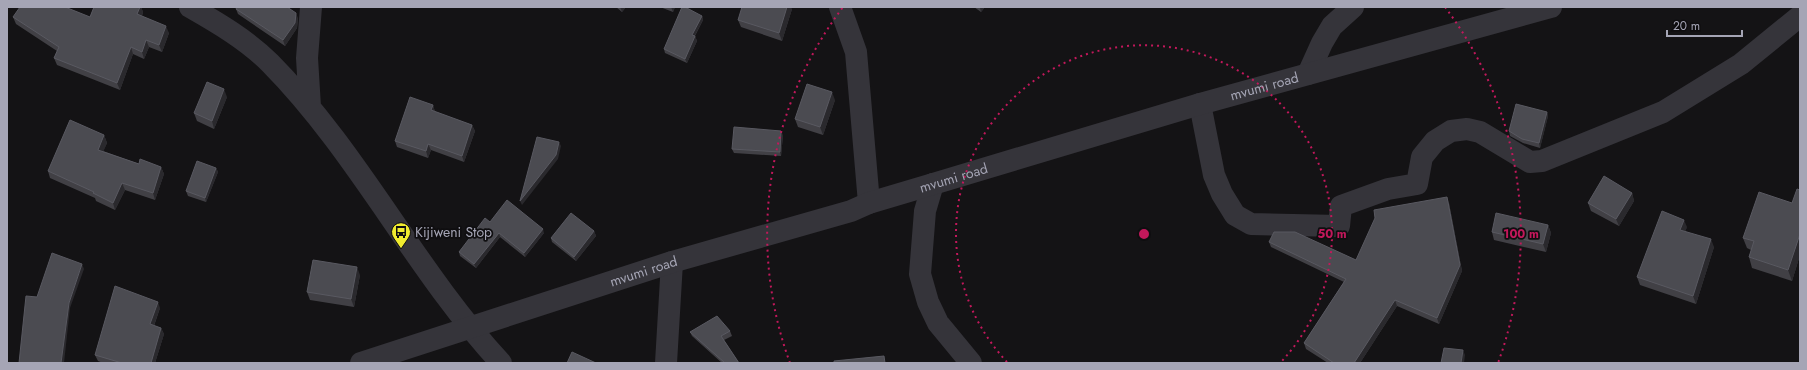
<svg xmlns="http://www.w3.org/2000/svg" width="1807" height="370" viewBox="0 0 1807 370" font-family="Jost,sans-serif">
<rect width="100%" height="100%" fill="#141315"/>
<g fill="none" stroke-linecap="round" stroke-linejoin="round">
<path stroke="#35343a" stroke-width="22" d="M 190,7 C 218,23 247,40 270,63 C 359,153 415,270 501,363
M 840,7 L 856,52 L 869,203
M 1308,74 L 1322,43 L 1332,26 L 1353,7
M 1200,104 L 1214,175 L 1222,194 L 1235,215 L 1251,224 L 1339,226 L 1341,206 L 1388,189 L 1417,184 L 1422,157 L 1435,141 L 1451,131 L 1467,129 L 1480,132 L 1530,162 L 1542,161 L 1663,112 L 1741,64 L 1800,16
M 310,107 L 307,58 L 311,7
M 933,184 L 925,211 L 920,274 L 928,302 L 938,323 L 971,363
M 666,363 L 672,262"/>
<path stroke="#35343a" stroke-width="22" id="s1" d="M 361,363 L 672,262 L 851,211 L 869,203 L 933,184 L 1200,104 L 1551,7"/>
</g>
<path fill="#414045" d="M 94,7 L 141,7 L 143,12 L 142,16 L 169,33 L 162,52 L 149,47 L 144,59 L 133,54 L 120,90 L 57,65 L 54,58 L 57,51 L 16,24 L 13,17 L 90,17 Z
M 616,7 L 626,7 L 622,12 Z
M 660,7 L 675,7 L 673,12 Z
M 974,7 L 985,7 L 981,12 Z
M 236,9 L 298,18 L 297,28 L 285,46 L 238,14 Z
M 792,9 L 782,41 L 741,27 L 738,20 Z
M 702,16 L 703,20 L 695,36 L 697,41 L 687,63 L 665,53 L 664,49 Z
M 227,97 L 214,129 L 197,121 L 194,113 Z
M 835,100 L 823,135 L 798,127 L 795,119 Z
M 433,105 L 435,112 L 472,125 L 475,131 L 464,162 L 431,150 L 428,158 L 397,147 L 395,141 Z
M 1547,112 L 1548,116 L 1540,148 L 1523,143 L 1510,136 L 1509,131 Z
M 104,135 L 107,143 L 103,151 L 139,164 L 161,167 L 164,174 L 155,200 L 125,190 L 115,210 L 96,201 L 95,198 L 50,178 L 48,171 Z
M 783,135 L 781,156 L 734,153 L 732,149 Z
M 216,168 L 218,172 L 206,202 L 188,196 L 186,191 Z
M 1800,190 L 1800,255 L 1792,281 L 1752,268 L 1749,257 L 1751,250 L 1747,248 L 1743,238 L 1792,203 Z
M 1632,193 L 1634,201 L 1619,226 L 1591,211 L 1588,203 Z
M 1449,203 L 1462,271 L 1439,324 L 1397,306 L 1360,363 L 1328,363 L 1306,349 L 1304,343 L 1344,282 L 1271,247 L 1269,242 L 1356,260 Z
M 490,222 L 544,233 L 525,257 L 500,237 L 476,268 L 460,256 L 459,252 Z
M 1548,225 L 1551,233 L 1546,252 L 1494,240 L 1492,232 Z
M 1687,227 L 1685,231 L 1714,247 L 1696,304 L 1640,285 L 1637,277 Z
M 594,231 L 596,236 L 576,261 L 552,242 L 551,238 Z
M 360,275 L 354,307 L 310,300 L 307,292 Z
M 160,308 L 154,326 L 161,328 L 164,334 L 155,363 L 103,363 L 98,361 L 95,355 Z
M 730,331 L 732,336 L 724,340 L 739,363 L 722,363 L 692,336 L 690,332 Z"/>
<path fill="#2a292d" d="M 140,7 L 141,7 L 143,12 L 140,21 L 137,14 Z
M 620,7 L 626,7 L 622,12 Z
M 671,7 L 675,7 L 673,12 Z
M 787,7 L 791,7 L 792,9 L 782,41 L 779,33 Z
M 981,7 L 985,7 L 981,12 L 980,8 Z
M 296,13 L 298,18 L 297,28 L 285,46 L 283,40 Z
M 702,16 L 703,20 L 693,39 L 692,35 Z
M 166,26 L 169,33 L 162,52 L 159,45 Z
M 695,36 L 697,41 L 687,63 L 685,59 Z
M 146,40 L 149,47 L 144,59 L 142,52 Z
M 131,47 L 133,54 L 120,90 L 117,83 Z
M 224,89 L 227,97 L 214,129 L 212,121 Z
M 832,92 L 835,100 L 823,135 L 820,127 Z
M 433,105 L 435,112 L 431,110 Z
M 1547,112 L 1548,116 L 1540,148 L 1539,143 Z
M 472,125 L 475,131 L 464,162 L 462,156 Z
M 781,131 L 783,135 L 781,156 L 780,152 Z
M 104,135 L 107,143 L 101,157 L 98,150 Z
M 559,142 L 561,146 L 558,159 L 522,205 L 520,201 Z
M 428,144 L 431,150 L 428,158 L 426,151 Z
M 161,167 L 164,174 L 155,200 L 153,193 Z
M 216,168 L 218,172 L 206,202 L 205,198 Z
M 122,183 L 125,190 L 115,210 L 113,203 Z
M 1632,193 L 1634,201 L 1619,226 L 1616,219 Z
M 1447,197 L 1449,203 L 1462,271 L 1439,324 L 1437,318 Z
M 1684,220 L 1687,227 L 1683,237 L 1680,230 Z
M 1548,225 L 1551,233 L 1546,252 L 1543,244 Z
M 543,229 L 544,233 L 525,257 L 524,253 Z
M 594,231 L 596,236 L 576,261 L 574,257 Z
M 499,233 L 500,237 L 476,268 L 474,264 Z
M 1800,234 L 1800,255 L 1792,281 L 1788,270 Z
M 1711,239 L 1714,247 L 1696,304 L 1693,296 Z
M 82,264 L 84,269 L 70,308 L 64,363 L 61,363 L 69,303 Z
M 357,267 L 360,275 L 354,307 L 351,299 Z
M 1395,300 L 1397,306 L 1360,363 L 1354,363 Z
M 158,302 L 160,308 L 152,331 L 150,324 Z
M 161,328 L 164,334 L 155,363 L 151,363 Z
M 1463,350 L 1465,355 L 1464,363 L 1461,363 Z"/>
<path fill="#4b4b51" stroke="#595961" d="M 20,7 L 65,7 L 90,17 L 94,7 L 140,7 L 137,14 L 166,26 L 159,45 L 146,40 L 142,52 L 131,47 L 117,83 L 54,58 L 59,47 L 13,17 Z
M 237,7 L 287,7 L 296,13 L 295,23 L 283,40 L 236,9 Z
M 682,7 L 685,7 L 702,16 L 692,35 L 695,36 L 685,59 L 664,49 Z
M 742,7 L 787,7 L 779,33 L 738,20 Z
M 207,82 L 224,89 L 212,121 L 194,113 Z
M 807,84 L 832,92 L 820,127 L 795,119 Z
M 410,97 L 433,105 L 431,110 L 472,125 L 462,156 L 428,144 L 426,151 L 395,141 Z
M 1516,104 L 1547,112 L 1539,143 L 1522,139 L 1509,131 Z
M 70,120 L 104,135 L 98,150 L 139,164 L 140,159 L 161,167 L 153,193 L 122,183 L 113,203 L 93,193 L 94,192 L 48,171 Z
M 734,127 L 781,131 L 780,152 L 732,149 Z
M 537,137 L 559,142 L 556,155 L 520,201 Z
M 197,161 L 216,168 L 205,198 L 186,191 Z
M 1604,176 L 1632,193 L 1616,219 L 1588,203 Z
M 1797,189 L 1800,190 L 1800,234 L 1788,270 L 1749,257 L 1754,241 L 1743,238 L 1759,192 L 1792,203 Z
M 1447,197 L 1460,265 L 1437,318 L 1395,300 L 1354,363 L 1334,363 L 1304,343 L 1346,279 L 1269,242 L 1274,232 L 1295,232 L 1356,260 L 1375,218 L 1374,210 Z
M 507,200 L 543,229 L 524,253 L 499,233 L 474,264 L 459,252 L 485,218 L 490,222 Z
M 1662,211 L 1684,220 L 1680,230 L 1711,239 L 1693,296 L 1637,277 Z
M 571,213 L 594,231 L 574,257 L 551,238 Z
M 1496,213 L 1548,225 L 1543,244 L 1492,232 Z
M 52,253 L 82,264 L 69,303 L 61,363 L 19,363 L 26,296 L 37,297 Z
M 313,260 L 357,267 L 351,299 L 307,292 Z
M 115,286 L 158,302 L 150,324 L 161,328 L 151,363 L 122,363 L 95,355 Z
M 717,316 L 730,331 L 721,336 L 739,363 L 725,363 L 690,332 Z
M 1444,348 L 1463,350 L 1461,363 L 1441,363 Z
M 572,352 L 596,363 L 567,363 Z
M 884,356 L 885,363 L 834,363 L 834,361 Z"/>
<g fill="none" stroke="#c2185b" stroke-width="2" stroke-dasharray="2 4">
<path d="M1007 362A188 188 0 1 1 1281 362"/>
<path d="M790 363A377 377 0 0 1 843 7M1445 7A377 377 0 0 1 1498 363"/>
</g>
<defs>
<symbol id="bus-pin" viewBox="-11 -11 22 30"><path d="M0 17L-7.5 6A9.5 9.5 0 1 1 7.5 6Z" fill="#f1ec2f" stroke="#0f0e10"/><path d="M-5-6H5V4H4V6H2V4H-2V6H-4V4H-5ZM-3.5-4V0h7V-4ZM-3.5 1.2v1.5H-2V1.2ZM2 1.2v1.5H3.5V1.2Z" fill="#111"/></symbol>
</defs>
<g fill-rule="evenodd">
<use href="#bus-pin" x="390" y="221" width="22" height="30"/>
</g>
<g text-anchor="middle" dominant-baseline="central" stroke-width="3.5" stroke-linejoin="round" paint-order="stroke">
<g font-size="14" fill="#a5a5b5" stroke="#0f0e10">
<text stroke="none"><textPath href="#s1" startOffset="945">mvumi road</textPath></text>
<text stroke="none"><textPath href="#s1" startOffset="621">mvumi road</textPath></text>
<text stroke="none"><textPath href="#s1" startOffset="297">mvumi road</textPath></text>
</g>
<g font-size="14" fill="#a5a5b5" stroke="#0f0e10" text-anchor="start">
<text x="415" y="232">Kijiweni Stop</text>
</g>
</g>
<circle cx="1144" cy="234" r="6" fill="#c2185b" stroke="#0f0e10" stroke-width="2"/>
<g font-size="12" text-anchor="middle" font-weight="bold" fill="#c2185b" stroke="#0f0e10" stroke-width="3.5" stroke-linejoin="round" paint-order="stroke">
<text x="1332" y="238">50 m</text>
<text x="1521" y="238">100 m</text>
</g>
<rect width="1807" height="370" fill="none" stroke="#a5a5b5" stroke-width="16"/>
<path d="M1667 30v6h75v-6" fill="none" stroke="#a5a5b5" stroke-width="2"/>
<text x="1673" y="30" font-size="12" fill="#a5a5b5" stroke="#0f0e10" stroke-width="3" paint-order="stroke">20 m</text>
</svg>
